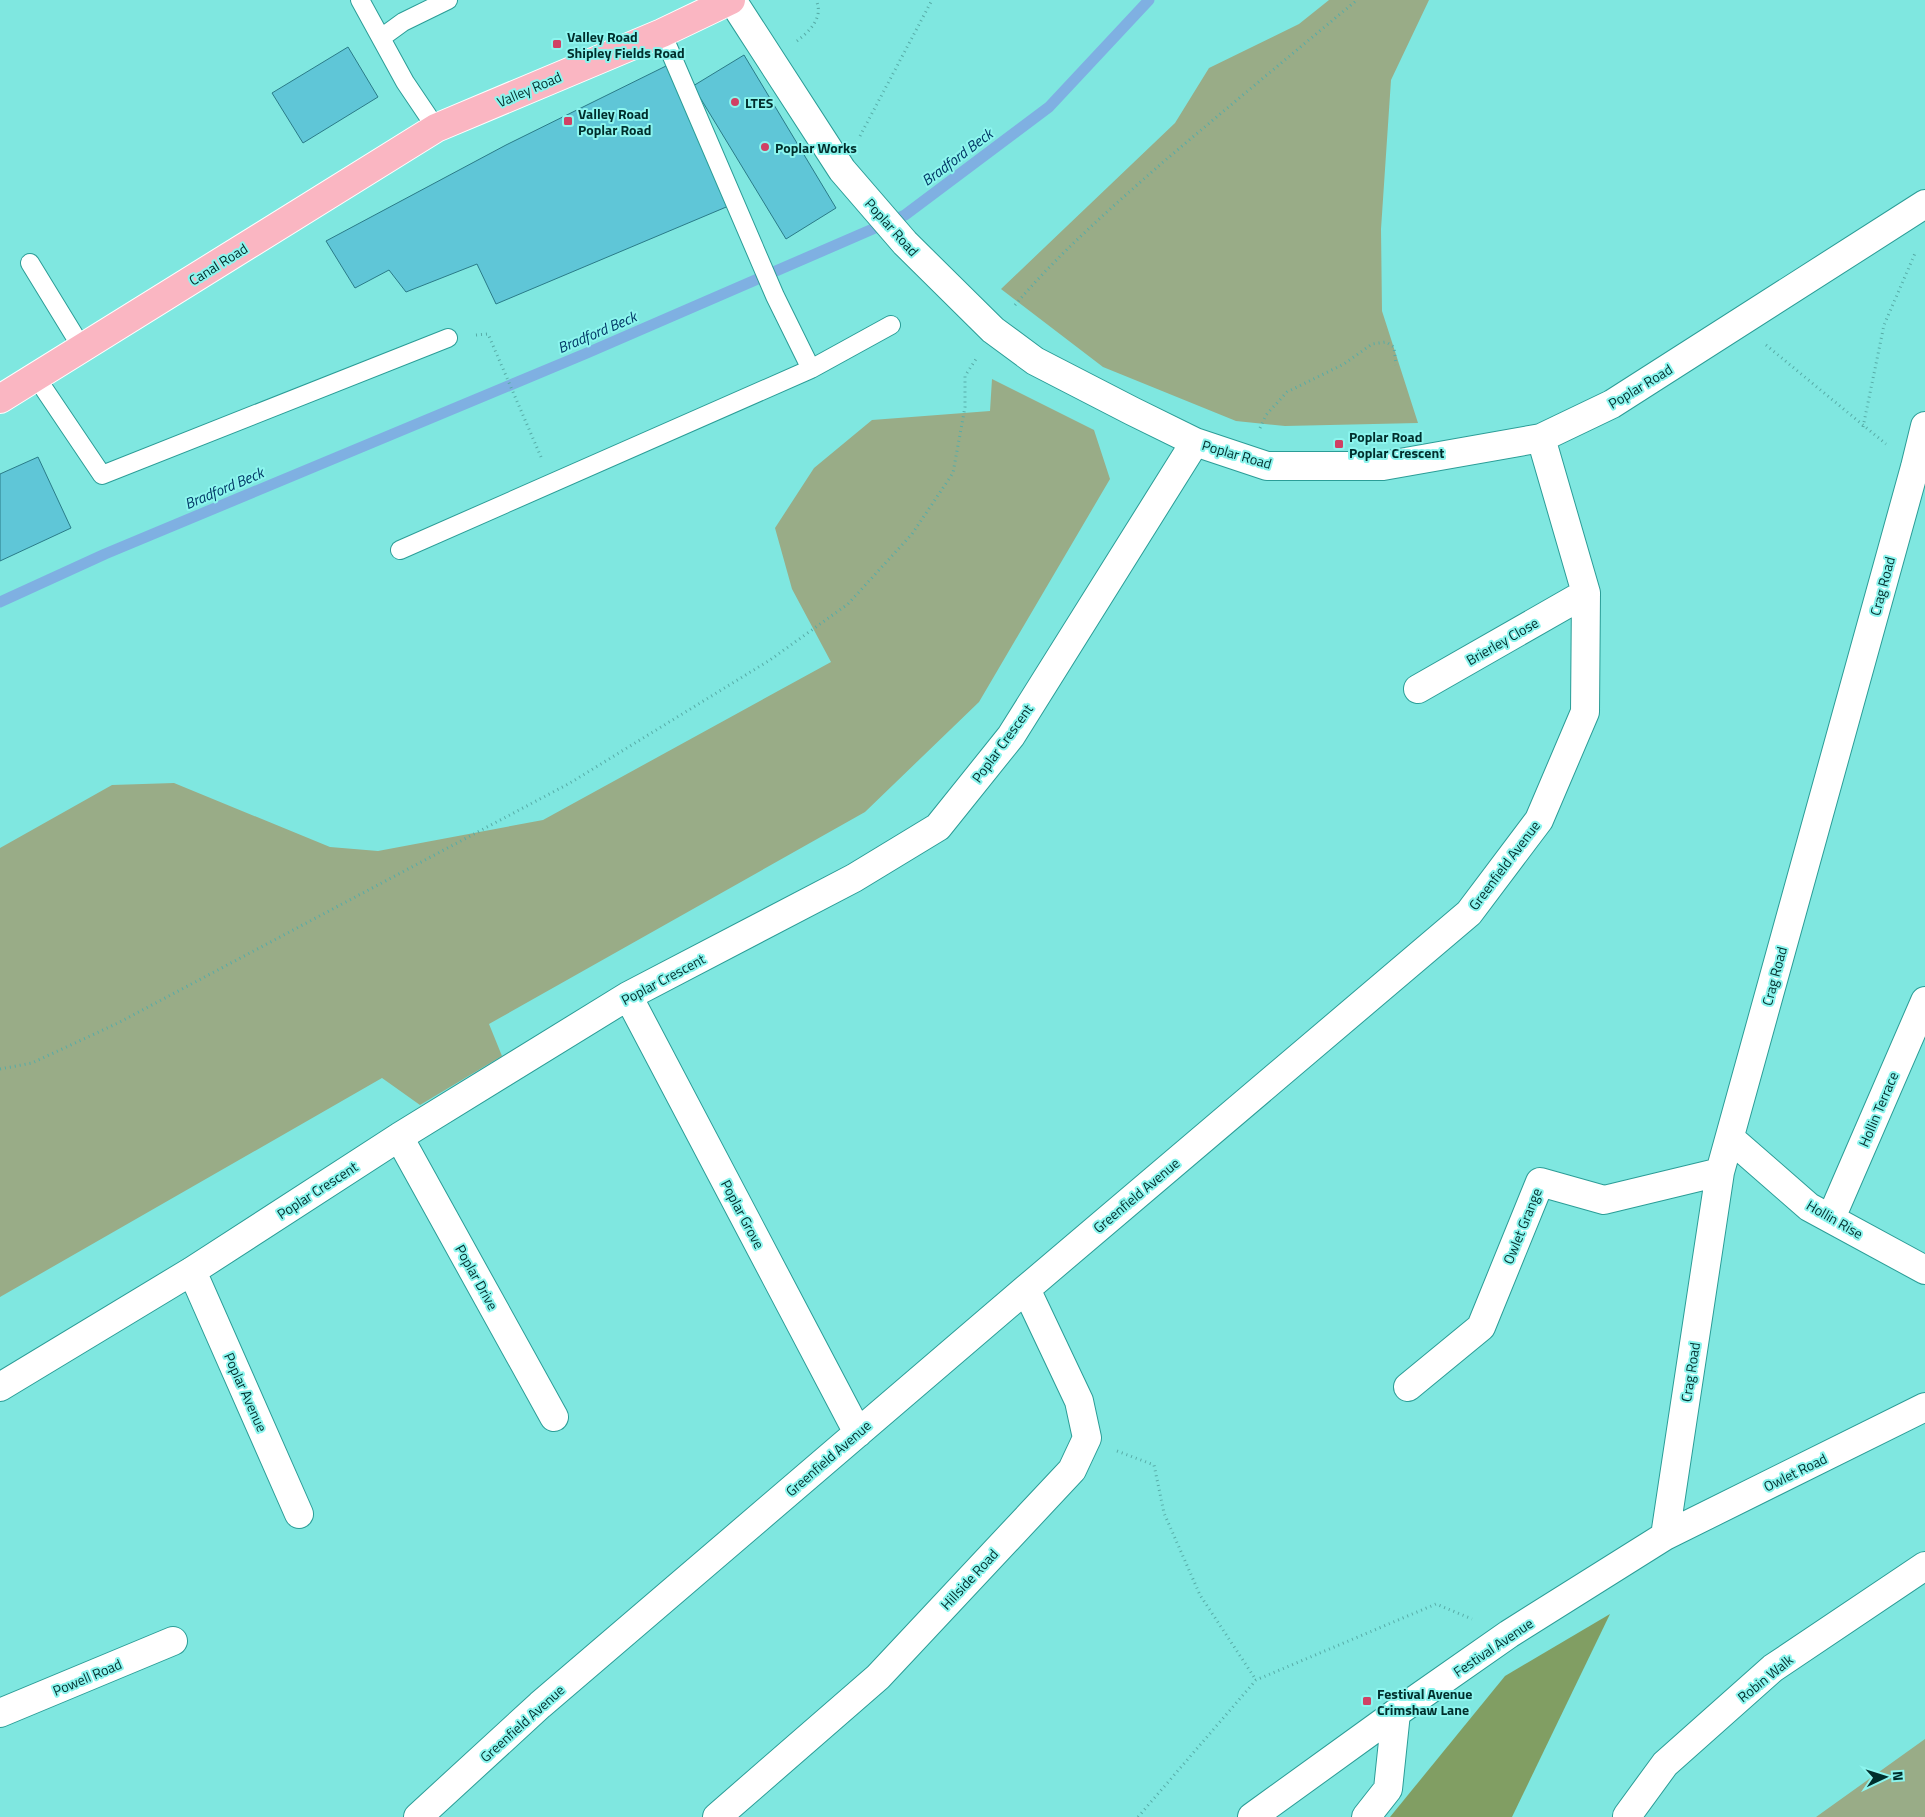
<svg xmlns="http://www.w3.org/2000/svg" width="1925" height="1817" viewBox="0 0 1925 1817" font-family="'Titillium Web',sans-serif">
<rect width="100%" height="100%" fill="#7fe7e0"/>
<path fill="#99ac87" d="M 1329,0 L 1429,0 L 1391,80 L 1381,229 L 1382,311 L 1418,423 L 1285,426 L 1236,421 L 1103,367 L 1001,289 L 1175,123 L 1209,68 L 1299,24 Z
M 992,379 L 1094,430 L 1110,479 L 979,702 L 865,812 L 489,1024 L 502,1056 L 420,1105 L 382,1078 L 0,1297 L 0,848 L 112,785 L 174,783 L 330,847 L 378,851 L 543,820 L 831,662 L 792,589 L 775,528 L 814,468 L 872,420 L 990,411 Z
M 1925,1739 L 1925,1817 L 1816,1817 Z"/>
<path fill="#819e63" d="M 1610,1614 L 1512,1817 L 1390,1817 L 1505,1676 Z"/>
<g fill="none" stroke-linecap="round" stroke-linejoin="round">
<path stroke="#7fb0e2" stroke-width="11" d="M 0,602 L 105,554 L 587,353 L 905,215 L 1049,107 L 1149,0"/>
</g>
<path fill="#5fc6d7" stroke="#2a7b88" d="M 348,47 L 378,97 L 303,143 L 272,93 Z
M 744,55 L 836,208 L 786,239 L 693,86 Z
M 668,65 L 731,205 L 496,304 L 477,264 L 406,292 L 389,270 L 355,288 L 326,241 L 506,145 Z
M 38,457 L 71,528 L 0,561 L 0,474 Z"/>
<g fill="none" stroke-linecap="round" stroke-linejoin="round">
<defs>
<path id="lane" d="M 360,0 L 405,82 L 436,128
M 662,33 L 775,296 L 811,369 L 891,325
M 381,38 L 403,22 L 448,0
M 30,263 L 82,348
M 36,377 L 102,475 L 448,338
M 400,550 L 811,369"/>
<path id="street" d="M 732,0 L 842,170 L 905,243 L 993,330 L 1035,361 L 1132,411 L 1195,442 L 1267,466 L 1383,466 L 1541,438 L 1612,404 L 1925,204
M 1418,689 L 1586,593
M 628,996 L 858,1433
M 399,1137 L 554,1417
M 1730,1138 L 1809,1207 L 1925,1270
M 1831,1218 L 1925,1001
M 192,1271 L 299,1514
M 0,1387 L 192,1271 L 399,1137 L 628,996 L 854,878 L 938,827 L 1011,736 L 1195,442
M 1408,1387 L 1481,1327 L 1540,1182 L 1604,1200 L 1720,1172
M 1665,1536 L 1720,1172 L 1915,467 L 1925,426
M 0,1713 L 173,1641
M 1627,1816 L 1665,1764 L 1773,1668 L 1925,1566
M 418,1817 L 540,1705 L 1026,1289 L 1469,913 L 1539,820 L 1585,712 L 1586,593 L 1541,438
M 717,1817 L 878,1677 L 1072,1470 L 1087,1438 L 1079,1401 L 1026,1289
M 1252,1817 L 1396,1713 L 1509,1634 L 1665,1536 L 1925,1407
M 1366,1817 L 1388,1789 L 1396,1713"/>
<path id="primary" d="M 0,399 L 436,128 L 662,33 L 731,0"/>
</defs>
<use href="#lane" stroke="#2b9d97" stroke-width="20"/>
<use href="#street" stroke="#2b9d97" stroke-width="30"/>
<use href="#primary" stroke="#fff" stroke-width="30"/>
<path stroke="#57aca7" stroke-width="3" stroke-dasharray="1 4" stroke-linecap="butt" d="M 797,41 C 810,31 824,17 816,0
M 860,136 L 932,0
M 1015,305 C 1059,253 1111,208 1162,163 C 1227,108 1292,54 1357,0
M 476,335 L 488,334 L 541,457
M 1766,345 L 1886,444
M 1863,427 L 1884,325 L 1916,251
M 1260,428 L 1266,415 L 1287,392 L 1344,364 L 1372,344 L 1386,342 L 1394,347 L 1396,365
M 0,1069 L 32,1063 L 118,1023 L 570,783 L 770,660 L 848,604 L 912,534 L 953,473 L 965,407 L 965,376 L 976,359
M 1117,1451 L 1154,1465 L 1164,1513 L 1200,1595 L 1256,1680
M 1138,1817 L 1256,1680 L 1436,1604 L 1472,1619"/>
<use href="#lane" stroke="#fff" stroke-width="18"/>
<use href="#street" stroke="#fff" stroke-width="28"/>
<use href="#primary" stroke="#fab6c2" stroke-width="28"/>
</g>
<g fill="#d04164" stroke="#8cf5ee" stroke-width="2">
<rect x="552" y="39" width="10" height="10" rx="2.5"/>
<circle cx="735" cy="102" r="5"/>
<rect x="563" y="116" width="10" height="10" rx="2.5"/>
<circle cx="765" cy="147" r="5"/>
<rect x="1334" y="439" width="10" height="10" rx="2.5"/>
<rect x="1362" y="1696" width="10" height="10" rx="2.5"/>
</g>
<g text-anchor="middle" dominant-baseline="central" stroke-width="4" stroke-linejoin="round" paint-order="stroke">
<g font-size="14" font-weight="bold" fill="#002e2c" stroke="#8cf5ee" text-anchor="start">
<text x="567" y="36">Valley Road<tspan x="567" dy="16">Shipley Fields Road</tspan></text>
<text x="745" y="102">LTES</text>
<text x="578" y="113">Valley Road<tspan x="578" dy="16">Poplar Road</tspan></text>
<text x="775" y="147">Poplar Works</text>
<text x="1349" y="436">Poplar Road<tspan x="1349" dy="16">Poplar Crescent</tspan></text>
<text x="1377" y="1693">Festival Avenue<tspan x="1377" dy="16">Crimshaw Lane</tspan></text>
</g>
<g font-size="14" fill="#002e2c" stroke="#8cf5ee">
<text transform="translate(529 89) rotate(-23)">Valley Road</text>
<text transform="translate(892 227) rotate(48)">Poplar Road</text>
<text transform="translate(218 264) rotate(-32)">Canal Road</text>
<text transform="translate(1640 386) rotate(-31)">Poplar Road</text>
<text transform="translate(1237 454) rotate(16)">Poplar Road</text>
<text transform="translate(1882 586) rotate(-75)">Crag Road</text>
<text transform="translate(1502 641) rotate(-30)">Brierley Close</text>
<text transform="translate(1002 743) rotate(-54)">Poplar Crescent</text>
<text transform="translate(1504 865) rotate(-53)">Greenfield Avenue</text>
<text transform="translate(1774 976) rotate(-75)">Crag Road</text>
<text transform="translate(663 979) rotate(-28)">Poplar Crescent</text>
<text transform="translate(1878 1109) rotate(-67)">Hollin Terrace</text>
<text transform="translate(317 1190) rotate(-33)">Poplar Crescent</text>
<text transform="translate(1136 1195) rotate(-40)">Greenfield Avenue</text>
<text transform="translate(743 1214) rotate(62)">Poplar Grove</text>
<text transform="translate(1835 1219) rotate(30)">Hollin Rise</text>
<text transform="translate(1522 1226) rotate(-68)">Owlet Grange</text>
<text transform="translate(477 1277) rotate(61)">Poplar Drive</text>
<text transform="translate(1690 1372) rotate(-81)">Crag Road</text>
<text transform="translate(246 1392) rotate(66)">Poplar Avenue</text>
<text transform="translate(828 1458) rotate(-41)">Greenfield Avenue</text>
<text transform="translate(1795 1472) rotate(-26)">Owlet Road</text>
<text transform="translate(969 1579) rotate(-47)">Hillside Road</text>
<text transform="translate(1493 1647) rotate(-34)">Festival Avenue</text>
<text transform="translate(87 1677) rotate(-23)">Powell Road</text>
<text transform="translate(1765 1678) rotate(-39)">Robin Walk</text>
<text transform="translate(522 1723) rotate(-42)">Greenfield Avenue</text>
</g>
<g font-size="15" font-style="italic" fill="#003765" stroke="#8cf5ee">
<text transform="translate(957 157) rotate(-37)">Bradford Beck</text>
<text transform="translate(597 332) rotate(-23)">Bradford Beck</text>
<text transform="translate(224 488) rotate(-23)">Bradford Beck</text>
</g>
</g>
<g transform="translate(1885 1777) rotate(86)" stroke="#8cf5ee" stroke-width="4" paint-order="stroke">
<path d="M0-4L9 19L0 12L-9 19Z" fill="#002e2c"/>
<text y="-8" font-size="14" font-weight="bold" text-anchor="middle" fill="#002e2c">N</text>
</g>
</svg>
